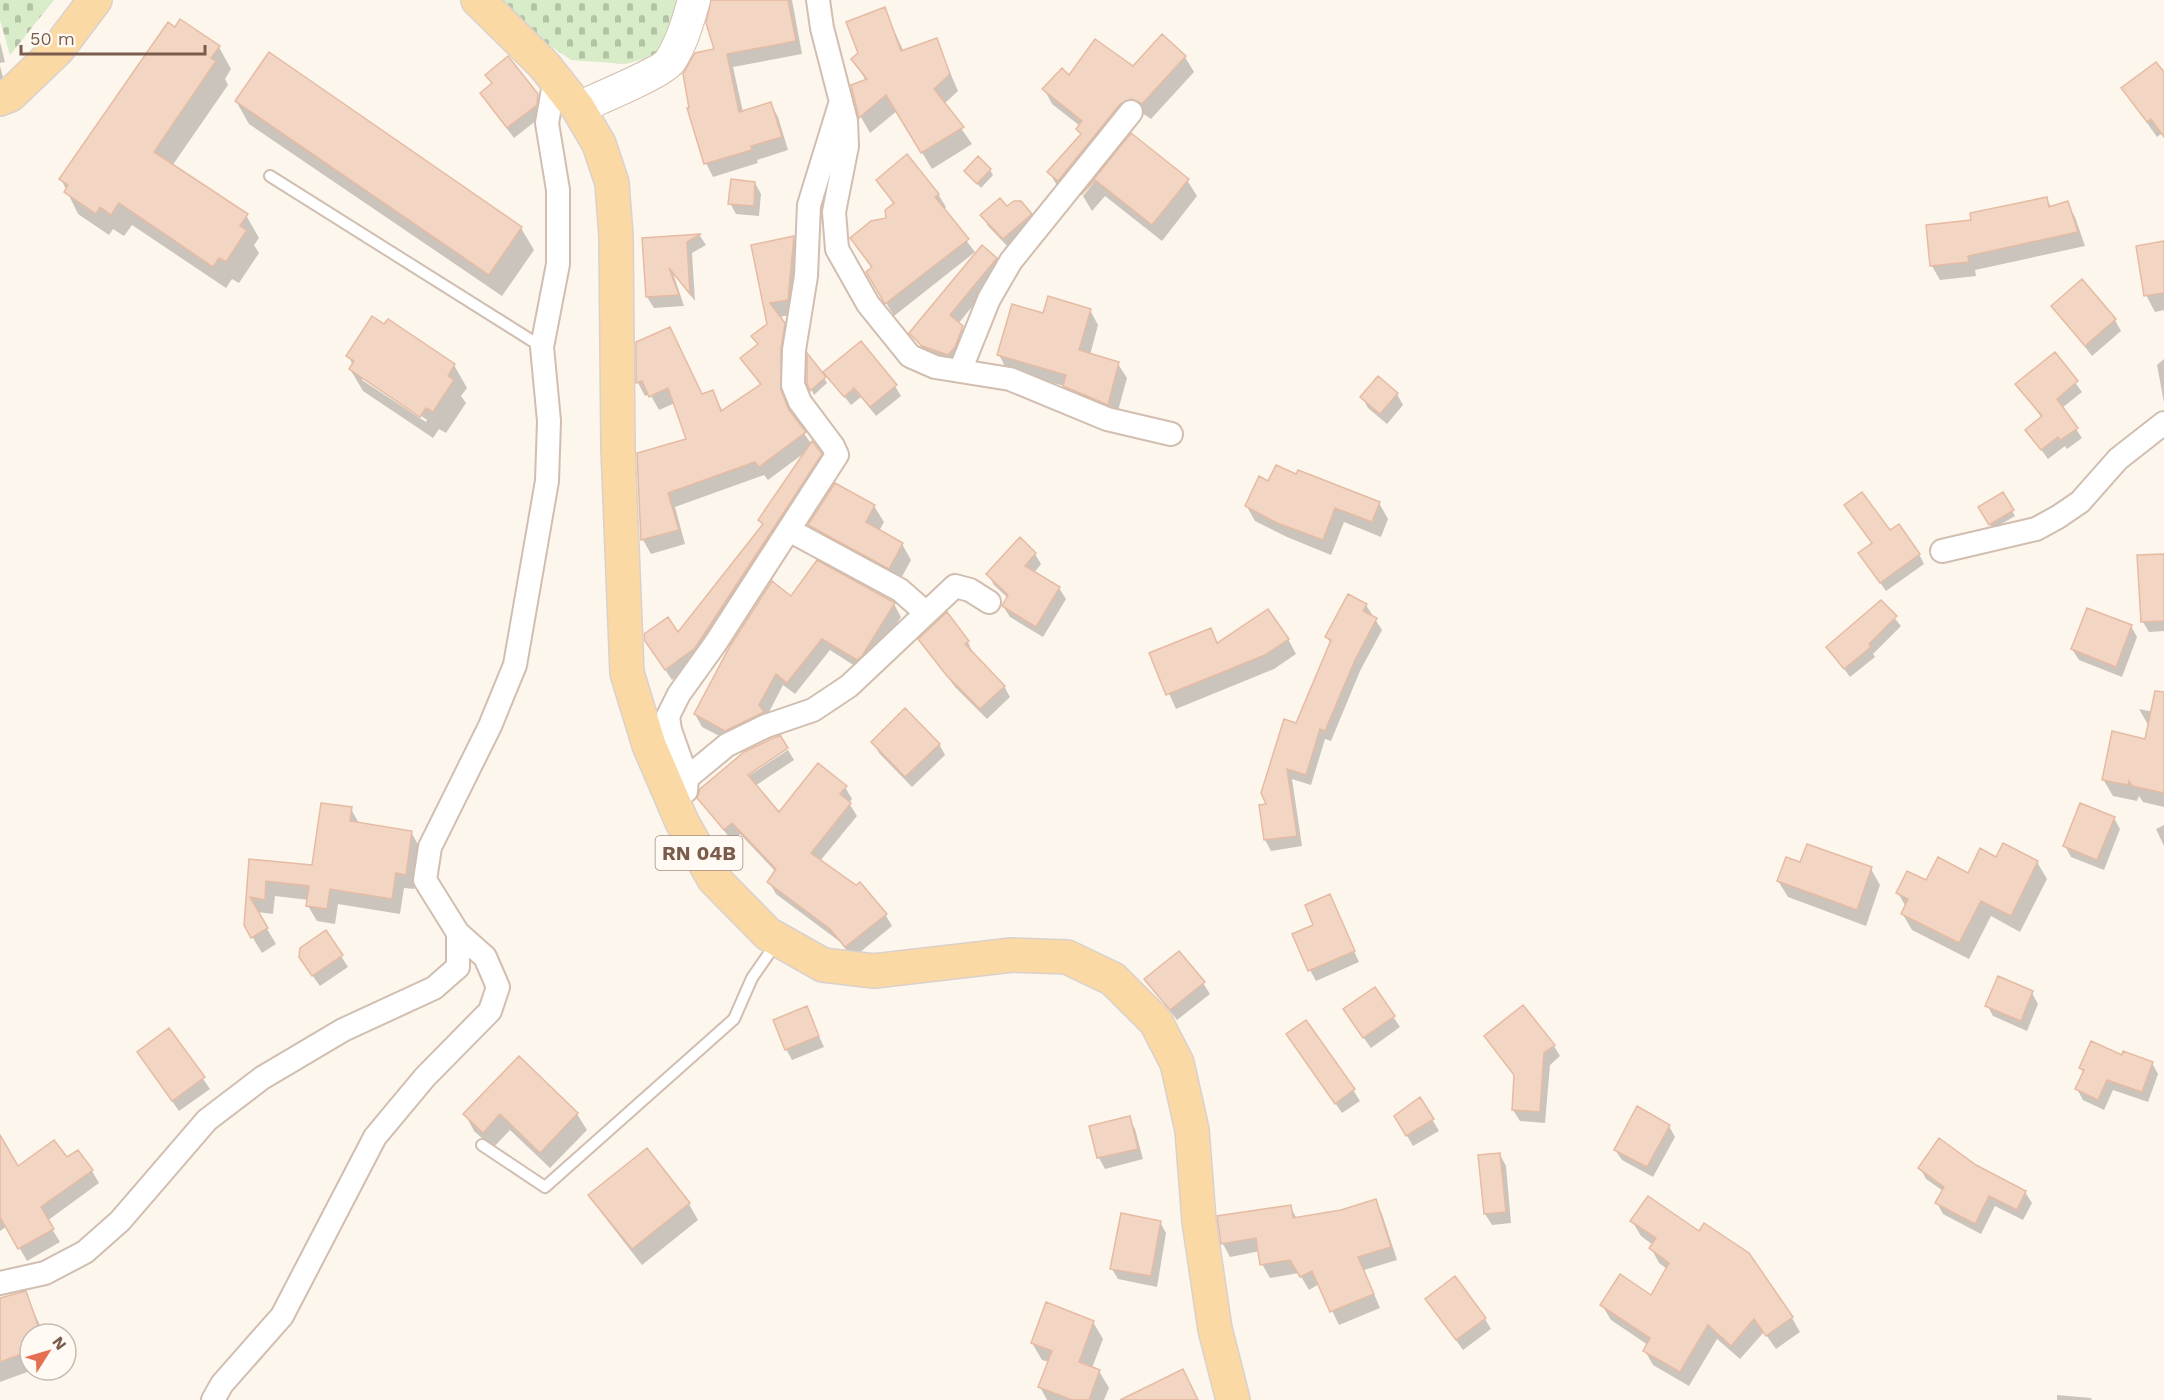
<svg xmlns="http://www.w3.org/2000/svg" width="2164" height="1400" viewBox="0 0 2164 1400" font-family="'Work Sans',sans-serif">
<defs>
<pattern id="cemetery-stones" width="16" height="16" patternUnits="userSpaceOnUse" patternTransform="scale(1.5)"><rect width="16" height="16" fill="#d8ecc9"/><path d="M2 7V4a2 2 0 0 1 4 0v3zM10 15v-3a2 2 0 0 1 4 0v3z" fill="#b4c2a5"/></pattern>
</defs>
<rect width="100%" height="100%" fill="#fdf6ec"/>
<path fill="url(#cemetery-stones)" d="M 0,0 L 54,0 L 10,55 L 0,20 Z
M 493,0 L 681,0 L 672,38 L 654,56 L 626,64 L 571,60 L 533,34 Z"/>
<path fill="#0003" fill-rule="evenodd" d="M 712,0 L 792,0 L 802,54 L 733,67 L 743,112 L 771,104 L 778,117 L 788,150 L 757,160 L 758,163 L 713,177 L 706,163 L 716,50 Z
M 884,9 L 904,52 L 936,40 L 958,91 L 944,104 L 972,144 L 932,169 L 897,111 L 870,133 L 861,117 L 852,86 L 866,81 L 853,59 L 859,53 Z
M 0,42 L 5,62 L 0,63 Z
M 219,47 L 231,69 L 225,79 L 228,85 L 172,166 L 246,215 L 259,238 L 254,245 L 259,253 L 239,283 L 232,279 L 226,288 L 132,225 L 124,236 L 113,229 L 109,235 L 78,214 L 61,179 Z
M 1185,57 L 1194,72 L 1151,119 L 1142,113 L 1058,187 L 1049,172 L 1082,136 L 1077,129 L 1080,126 L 1052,104 L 1044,89 L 1069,77 L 1133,68 Z
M 0,66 L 4,81 L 0,82 Z
M 2164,74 L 2164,138 L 2161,134 L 2157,137 L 2123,89 Z
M 487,75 L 537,95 L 544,107 L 542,116 L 514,138 L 481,94 L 492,85 Z
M 236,101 L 521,228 L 534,250 L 502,296 L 249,124 Z
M 1132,135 L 1187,180 L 1197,196 L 1162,241 L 1105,196 L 1092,211 L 1083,196 Z
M 990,170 L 993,175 L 981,188 L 966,171 Z
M 878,180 L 938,194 L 946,207 L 943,210 L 975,252 L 894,316 L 875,285 L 872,269 L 852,238 L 887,219 L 894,205 Z
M 755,183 L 761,194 L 759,216 L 736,214 L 730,203 Z
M 2046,198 L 2052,208 L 2067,203 L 2075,217 L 2085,246 L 1975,270 L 1976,276 L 1940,280 L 1932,266 Z
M 1006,208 L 1030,215 L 1037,226 L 1010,249 L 988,226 L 982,215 Z
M 700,236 L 706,245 L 692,253 L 695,301 L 673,273 L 684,306 L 654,308 L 647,297 L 644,239 Z
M 793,238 L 801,251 L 796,314 L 779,317 L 792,338 L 788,364 L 788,406 L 793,418 L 827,466 L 701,659 L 672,680 L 646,641 L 678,634 L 763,526 L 760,520 L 807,451 L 768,480 L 764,475 L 675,507 L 685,544 L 651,554 L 643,540 L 639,454 L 688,440 L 675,403 L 659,410 L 650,394 L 645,396 L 638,383 L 637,343 L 669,328 L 702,395 L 713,392 L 723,412 L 761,386 L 742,358 L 759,346 L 753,336 L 768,325 L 752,246 Z
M 2164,243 L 2164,310 L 2155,312 L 2146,295 Z
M 996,259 L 1002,270 L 958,324 L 969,338 L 954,366 L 929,357 L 911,333 Z
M 2053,306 L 2115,320 L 2121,331 L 2092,356 Z
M 1090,310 L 1098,325 L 1090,355 L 1118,364 L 1127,378 L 1116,418 L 1073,401 L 1064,386 L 1007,370 L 999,355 L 1044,315 Z
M 2054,354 L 2082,392 L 2062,408 L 2082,438 L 2067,449 L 2065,446 L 2048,459 L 2027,430 L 2042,418 L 2017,385 Z
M 348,356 L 454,365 L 467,388 L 461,396 L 466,403 L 446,433 L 439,429 L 433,438 L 363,391 L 350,369 L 353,365 ZM 362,376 L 427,420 L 426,422 L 362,380 Z
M 2164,359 L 2164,403 L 2157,365 Z
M 825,372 L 895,386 L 901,396 L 876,416 L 861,397 L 851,405 Z
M 824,378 L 827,383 L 814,395 L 808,382 Z
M 1397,394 L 1403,405 L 1387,424 L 1368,408 L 1362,397 Z
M 2002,494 L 2015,516 L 1993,529 L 1980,507 Z
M 1379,503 L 1388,519 L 1381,537 L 1344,522 L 1331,555 L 1287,537 L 1255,521 L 1246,505 Z
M 874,506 L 884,522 L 879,531 L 902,544 L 911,560 L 898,584 L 819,542 L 810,525 Z
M 1890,532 L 1919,554 L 1924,564 L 1886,591 L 1866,563 Z
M 1035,554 L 1041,564 L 1034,573 L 1059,588 L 1066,599 L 1043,637 L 1010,617 L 1003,606 L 1008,598 L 994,585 L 988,574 Z
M 2164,555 L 2164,631 L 2149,632 L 2143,622 Z
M 791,599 L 894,604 L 901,617 L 864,672 L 830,650 L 795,694 L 783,685 L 766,718 L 733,743 L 702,727 L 695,714 Z
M 1881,602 L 1901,626 L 1873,654 L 1875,657 L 1850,677 L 1828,647 Z
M 1366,605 L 1382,630 L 1360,671 L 1331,741 L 1325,739 L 1311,785 L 1292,779 L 1302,846 L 1271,851 L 1265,840 L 1261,806 L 1268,805 L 1297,725 L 1331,644 L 1327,637 Z
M 2131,626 L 2137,637 L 2122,677 L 2079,660 L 2072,649 Z
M 1210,630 L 1218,644 L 1288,639 L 1296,654 L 1274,669 L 1176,709 L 1151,654 Z
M 920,639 L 968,642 L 973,654 L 1004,686 L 1010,697 L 987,719 L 955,687 Z
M 2139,709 L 2164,714 L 2164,741 L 2147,723 Z
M 873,742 L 939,744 L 945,755 L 912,787 L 879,753 Z
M 788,750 L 794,760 L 755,786 L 779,815 L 845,787 L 852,799 L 849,803 L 857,816 L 820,861 L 885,914 L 892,926 L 853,958 L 839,941 L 776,894 L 769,882 L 776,872 L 740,834 L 732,841 L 699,798 L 741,778 L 742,780 Z
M 2164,755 L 2164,807 L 2143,802 L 2139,796 L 2137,801 L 2113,796 L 2103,779 Z
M 351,809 L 360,825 L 411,832 L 420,848 L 414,889 L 404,888 L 400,914 L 338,904 L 335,924 L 317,921 L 308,906 L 309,900 L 275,896 L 273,914 L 257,912 L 276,944 L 262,953 L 245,925 L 251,860 L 313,866 Z
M 2114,818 L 2120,829 L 2104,870 L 2071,857 L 2065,846 Z
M 2164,825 L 2164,846 L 2156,829 Z
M 1997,859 L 2037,862 L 2047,879 L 2020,932 L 1991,916 L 1969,959 L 1912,930 L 1902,913 L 1906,907 L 1898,893 L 1927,882 L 1968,875 Z
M 1801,864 L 1871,869 L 1880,885 L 1866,926 L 1788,897 L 1778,881 Z
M 1329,896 L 1359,962 L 1316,981 L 1310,970 L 1315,925 Z
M 341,956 L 348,967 L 320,986 L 307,968 Z
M 1146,979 L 1203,983 L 1210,994 L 1177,1020 Z
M 1375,989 L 1400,1027 L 1371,1048 L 1351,1020 Z
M 2032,993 L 2038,1004 L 2027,1031 L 1993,1016 L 1987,1005 Z
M 806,1008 L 824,1047 L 792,1060 L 786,1049 Z
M 169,1030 L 210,1089 L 179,1111 L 145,1063 Z
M 1288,1034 L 1353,1090 L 1360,1101 L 1342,1113 Z
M 1486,1037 L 1554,1046 L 1560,1056 L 1550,1065 L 1545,1123 L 1520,1121 L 1513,1110 L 1516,1077 Z
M 2123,1057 L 2152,1063 L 2158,1074 L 2148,1102 L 2113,1090 L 2104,1110 L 2083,1100 L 2077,1089 L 2084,1073 L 2080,1068 Z
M 519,1058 L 577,1114 L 587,1130 L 550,1168 L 510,1130 L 493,1148 L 474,1131 L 465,1114 Z
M 1420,1099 L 1439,1131 L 1413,1146 L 1396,1117 Z
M 1129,1118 L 1135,1129 L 1143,1159 L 1105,1169 L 1099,1158 L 1091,1127 Z
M 1669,1126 L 1675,1137 L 1653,1177 L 1622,1160 L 1615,1150 Z
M 1500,1155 L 1506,1166 L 1511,1223 L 1492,1225 L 1485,1214 Z
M 67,1159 L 92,1171 L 99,1183 L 47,1221 L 60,1242 L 27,1261 L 7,1226 L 0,1231 L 0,1163 L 17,1168 Z
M 1976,1167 L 2025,1192 L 2032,1203 L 2023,1220 L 1995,1206 L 1981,1234 L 1943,1214 L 1937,1203 L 1943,1191 L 1926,1179 L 1920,1168 Z
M 590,1195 L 689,1204 L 698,1220 L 642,1265 L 600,1211 Z
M 1375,1201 L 1382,1214 L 1397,1260 L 1364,1270 L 1380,1308 L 1339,1325 L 1319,1284 L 1309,1290 L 1299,1273 L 1270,1278 L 1262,1264 L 1260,1251 L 1230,1257 L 1223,1244 L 1219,1217 L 1290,1206 L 1297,1219 L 1341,1211 Z
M 1632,1221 L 1792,1318 L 1800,1332 L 1776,1349 L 1764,1332 L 1740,1359 L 1717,1339 L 1689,1386 L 1653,1365 L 1645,1351 L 1648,1345 L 1611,1320 L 1602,1305 L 1651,1297 L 1667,1269 L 1659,1263 L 1651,1248 L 1653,1245 L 1641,1236 Z
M 1160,1222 L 1166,1233 L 1157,1287 L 1118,1279 L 1112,1269 Z
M 25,1293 L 44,1334 L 30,1334 L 30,1370 L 33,1370 L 0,1382 L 0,1301 Z
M 1427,1299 L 1485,1319 L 1491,1329 L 1463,1350 Z
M 1093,1322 L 1103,1339 L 1092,1368 L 1099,1371 L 1109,1388 L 1104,1400 L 1047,1400 L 1040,1387 L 1049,1362 L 1042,1360 L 1032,1343 Z
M 2057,1395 L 2091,1398 L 2092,1400 L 2057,1400 Z"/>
<path fill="#f3d5c3" stroke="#e6bba3" stroke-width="1.5" d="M 711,0 L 788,0 L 796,41 L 727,54 L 739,112 L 771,102 L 782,137 L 751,146 L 752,150 L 704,164 L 687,108 L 689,108 L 683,74 L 695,53 L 714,49 L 706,23 Z
M 885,7 L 901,51 L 937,38 L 950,74 L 934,89 L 964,127 L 921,153 L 886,95 L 859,118 L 851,85 L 867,79 L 851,59 L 858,53 L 846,22 Z
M 180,19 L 220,46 L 211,58 L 216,61 L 154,152 L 248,214 L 240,226 L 247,230 L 226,262 L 219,258 L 213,267 L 119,203 L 111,215 L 100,207 L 96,214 L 64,192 L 68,185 L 59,179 L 168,22 L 175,27 Z
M 1162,34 L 1186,56 L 1142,104 L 1132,99 L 1120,104 L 1058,181 L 1047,172 L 1081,134 L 1076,129 L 1082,121 L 1042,89 L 1062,68 L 1069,75 L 1095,39 L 1133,66 Z
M 269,52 L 522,227 L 489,275 L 235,101 Z
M 508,56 L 538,94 L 537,105 L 507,128 L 480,93 L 492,83 L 485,75 Z
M 2156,62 L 2164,72 L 2164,137 L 2151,119 L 2147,122 L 2121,88 Z
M 1131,133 L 1189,179 L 1152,225 L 1095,180 L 1081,195 Z
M 907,154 L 939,194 L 935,197 L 969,239 L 885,304 L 866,272 L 872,267 L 850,238 L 871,221 L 886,218 L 885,210 L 894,203 L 876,180 Z
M 978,156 L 991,169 L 977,184 L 964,171 Z
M 731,179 L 755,182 L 754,206 L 728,204 Z
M 2047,197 L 2049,207 L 2068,201 L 2078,232 L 1968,256 L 1969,262 L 1930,266 L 1926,225 L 1971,220 L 1970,213 Z
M 1000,198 L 1007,206 L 1014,201 L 1021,201 L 1032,214 L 1003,239 L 980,215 Z
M 701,234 L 687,242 L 690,294 L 669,268 L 679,295 L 646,297 L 642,238 Z
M 794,236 L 788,300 L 770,303 L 785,323 L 781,349 L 781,390 L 789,410 L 806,432 L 759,467 L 755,462 L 668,493 L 679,530 L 641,540 L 637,453 L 686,439 L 668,388 L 649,397 L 642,381 L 636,383 L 636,342 L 670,327 L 702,394 L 713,390 L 721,411 L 761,384 L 740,358 L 758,344 L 751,336 L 767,324 L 751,245 Z
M 2164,241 L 2164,293 L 2144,296 L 2136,246 Z
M 982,245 L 997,258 L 950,315 L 963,326 L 955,347 L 948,355 L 922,346 L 909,333 Z
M 2082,279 L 2116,319 L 2085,346 L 2051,306 Z
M 1048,296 L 1091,309 L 1079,350 L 1119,362 L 1108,405 L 1063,386 L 1066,375 L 997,355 L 1012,304 L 1043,313 Z
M 372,316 L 384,324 L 388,319 L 455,364 L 448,376 L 454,380 L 433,412 L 426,408 L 420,417 L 349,369 L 354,361 L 346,356 Z
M 861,341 L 897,385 L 870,407 L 854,388 L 844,397 L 823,372 Z
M 2055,352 L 2078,381 L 2057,399 L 2078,428 L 2060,440 L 2058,437 L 2041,450 L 2025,430 L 2042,416 L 2015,384 Z
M 807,353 L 826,377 L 810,391 L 807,383 Z
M 1378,376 L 1398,393 L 1380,414 L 1360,397 Z
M 812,441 L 822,454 L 695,648 L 665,670 L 645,641 L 644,634 L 668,617 L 678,632 L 763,524 L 758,520 Z
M 1276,465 L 1296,474 L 1298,470 L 1380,502 L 1372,522 L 1335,508 L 1323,540 L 1277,523 L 1245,506 L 1259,476 L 1268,481 Z
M 835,483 L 875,505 L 866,522 L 903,543 L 889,569 L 808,525 Z
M 1862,492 L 1890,530 L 1899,524 L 1920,554 L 1880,583 L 1858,553 L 1872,543 L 1844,505 Z
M 2003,492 L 2014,510 L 1989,525 L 1978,507 Z
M 1020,537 L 1036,553 L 1025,566 L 1060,587 L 1036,627 L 1002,606 L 1008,595 L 986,574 Z
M 2164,554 L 2164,621 L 2141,622 L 2137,555 Z
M 817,560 L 895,603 L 862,656 L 857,660 L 822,639 L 787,683 L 776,674 L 759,705 L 764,712 L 725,731 L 694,714 L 730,646 L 772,581 L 791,596 Z
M 1348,594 L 1367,604 L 1363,611 L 1377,618 L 1355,660 L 1325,731 L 1320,729 L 1306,775 L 1287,769 L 1297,836 L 1264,840 L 1259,805 L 1266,804 L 1261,793 L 1284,719 L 1296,723 L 1331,640 L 1325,637 Z
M 1881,600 L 1897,616 L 1869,644 L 1871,647 L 1844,669 L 1826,647 Z
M 2087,608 L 2132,625 L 2116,667 L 2071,649 Z
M 1268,609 L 1289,639 L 1265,655 L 1166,695 L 1149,653 L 1211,628 L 1217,643 Z
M 947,612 L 969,641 L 965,644 L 1005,686 L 980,709 L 947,676 L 918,639 Z
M 2155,691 L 2164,692 L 2164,793 L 2132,786 L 2129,781 L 2128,785 L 2102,780 L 2112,731 L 2145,739 Z
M 905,708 L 940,744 L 905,777 L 871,742 Z
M 780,735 L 788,748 L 748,775 L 779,812 L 818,763 L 847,786 L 840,794 L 851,803 L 811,853 L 856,885 L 860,882 L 887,914 L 845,947 L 830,929 L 767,882 L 776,869 L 732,823 L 724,830 L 697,798 L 700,789 L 744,752 Z
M 321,803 L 352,807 L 350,821 L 412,831 L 406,875 L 396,873 L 392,899 L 330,889 L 327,909 L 306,906 L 309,886 L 266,881 L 265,900 L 250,897 L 268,928 L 251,938 L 244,925 L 249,859 L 312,865 Z
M 2080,803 L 2115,817 L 2097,860 L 2063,846 Z
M 2003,843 L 2038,861 L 2011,916 L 1981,901 L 1959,943 L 1901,914 L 1908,899 L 1896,893 L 1907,871 L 1926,880 L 1938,857 L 1968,873 L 1980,848 L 1996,857 Z
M 1807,844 L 1872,867 L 1857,910 L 1777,881 L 1786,857 L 1800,862 Z
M 1330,894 L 1355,951 L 1308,971 L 1292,934 L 1313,925 L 1305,905 Z
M 326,930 L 343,955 L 312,976 L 299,957 L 300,948 Z
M 1179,951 L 1205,982 L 1170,1010 L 1144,979 Z
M 1998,976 L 2033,991 L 2021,1021 L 1985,1006 Z
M 1375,987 L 1395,1016 L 1363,1038 L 1343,1009 Z
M 1523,1005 L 1555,1045 L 1544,1053 L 1540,1112 L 1512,1110 L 1514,1075 L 1484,1036 Z
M 807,1006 L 819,1036 L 785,1050 L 773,1020 Z
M 1306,1020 L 1355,1089 L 1335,1104 L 1286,1034 Z
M 169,1028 L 205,1077 L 172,1101 L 137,1052 Z
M 2091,1041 L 2122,1055 L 2123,1051 L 2153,1062 L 2142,1092 L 2107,1080 L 2098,1100 L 2075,1089 L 2084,1070 L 2079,1068 Z
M 519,1056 L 578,1113 L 540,1153 L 500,1114 L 483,1133 L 463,1114 Z
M 1420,1097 L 1434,1119 L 1406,1136 L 1394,1116 Z
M 1637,1106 L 1670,1125 L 1647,1167 L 1614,1150 Z
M 1130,1116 L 1138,1149 L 1097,1158 L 1089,1126 Z
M 0,1135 L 18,1166 L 54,1140 L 67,1157 L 78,1150 L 93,1170 L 41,1207 L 54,1229 L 18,1249 L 0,1217 Z
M 1939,1138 L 1976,1165 L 2026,1191 L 2017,1210 L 1989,1196 L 1975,1224 L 1935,1203 L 1944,1187 L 1918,1168 Z
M 647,1148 L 690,1203 L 632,1249 L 588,1195 Z
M 1500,1153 L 1506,1212 L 1484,1214 L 1478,1155 Z
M 1648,1196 L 1699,1231 L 1704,1223 L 1749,1253 L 1793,1317 L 1766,1336 L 1754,1319 L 1731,1346 L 1708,1325 L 1680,1372 L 1643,1351 L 1650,1338 L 1600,1305 L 1620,1274 L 1651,1295 L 1669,1263 L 1649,1248 L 1656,1238 L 1630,1221 Z
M 1376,1199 L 1391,1247 L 1358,1257 L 1374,1294 L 1330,1312 L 1312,1271 L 1300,1277 L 1290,1260 L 1260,1265 L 1256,1238 L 1221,1244 L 1217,1216 L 1291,1205 L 1293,1218 L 1341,1210 Z
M 1121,1213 L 1161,1221 L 1151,1276 L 1110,1269 Z
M 1455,1276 L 1486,1318 L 1456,1340 L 1425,1299 Z
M 26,1291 L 41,1334 L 30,1334 L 30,1351 L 0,1362 L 0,1298 Z
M 1046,1302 L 1094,1321 L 1079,1362 L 1100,1370 L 1089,1400 L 1072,1400 L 1038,1387 L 1052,1351 L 1031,1343 Z
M 1183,1369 L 1198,1400 L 1120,1400 Z"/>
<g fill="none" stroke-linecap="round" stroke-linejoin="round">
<defs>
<path id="lane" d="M 270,176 L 542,347
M 482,1145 L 545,1187 L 734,1019 L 752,978 L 777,942"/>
<path id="street" d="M 818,0 L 822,28 L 846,121 L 847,146 L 834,212 L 837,249 L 868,304 L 910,356 L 935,367 L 1010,379 L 1107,419 L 1171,434
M 960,371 L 989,299 L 1011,261 L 1131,112
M 789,530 L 900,590 L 925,612
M 1942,551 L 2036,529 L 2058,517 L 2080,502 L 2118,459 L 2164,423
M 687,778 L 670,730 L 668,716 L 679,694 L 715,644 L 837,455 L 833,446 L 800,402 L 793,385 L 794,350 L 806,276 L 809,205 L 841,101
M 686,791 L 687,778 L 727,745 L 766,726 L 813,710 L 849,686 L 955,586 L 970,590 L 989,602
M 0,1283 L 45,1273 L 85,1252 L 120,1221 L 207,1120 L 262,1078 L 343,1030 L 434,988 L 458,967 L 458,933 L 425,880 L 430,847 L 490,726 L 515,665 L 547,481 L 549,421 L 542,347 L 558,264 L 558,190 L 547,123 L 555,78
M 213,1400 L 222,1384 L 282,1316 L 375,1137 L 425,1077 L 490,1011 L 498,987 L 485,957 L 458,933"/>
<path id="secondary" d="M 578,108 C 595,100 663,72 670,61 C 682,43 688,21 694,0"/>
<path id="primary" d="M 478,0 L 544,65 L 578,108 L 599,144 L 612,183 L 616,236 L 618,448 L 627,673 L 649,745 L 682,822 L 714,879 L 768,934 L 823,965 L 874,971 L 1012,955 L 1067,957 L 1113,979 L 1156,1022 L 1177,1063 L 1192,1130 L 1199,1221 L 1215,1329 L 1233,1400
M 0,99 L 10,95 L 58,49 L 95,0"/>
</defs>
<use href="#lane" stroke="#d1beb0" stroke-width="14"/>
<use href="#street" stroke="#d1beb0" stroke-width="26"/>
<use href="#secondary" stroke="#d6c0b0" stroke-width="34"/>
<use href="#primary" stroke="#dad1cd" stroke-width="36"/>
<use href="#lane" stroke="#fff" stroke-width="10"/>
<use href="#street" stroke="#fff" stroke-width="22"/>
<use href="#secondary" stroke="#fff" stroke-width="32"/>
<use href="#primary" stroke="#fbd9a5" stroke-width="33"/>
</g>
<g text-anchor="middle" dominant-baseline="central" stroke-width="4.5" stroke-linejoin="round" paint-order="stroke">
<rect fill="#fffaf3" stroke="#a28b7f" stroke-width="1.5" x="655.5" y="836" width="87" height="34" rx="4.5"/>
<g font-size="20" font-weight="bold" fill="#7a5c4d">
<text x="699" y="853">RN 04B</text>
</g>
</g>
<g transform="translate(48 1352) rotate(53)"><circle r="28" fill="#fffaf3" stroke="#cabbb1" stroke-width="1.5"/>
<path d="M0-4.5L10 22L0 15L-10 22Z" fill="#e76f51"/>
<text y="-9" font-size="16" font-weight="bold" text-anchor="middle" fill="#7a5c4d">N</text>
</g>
<path d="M21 45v9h184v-9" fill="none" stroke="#7a5c4d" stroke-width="3"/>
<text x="30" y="45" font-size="18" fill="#7a5c4d" stroke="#fffaf3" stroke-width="4.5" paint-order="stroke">50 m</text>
</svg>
